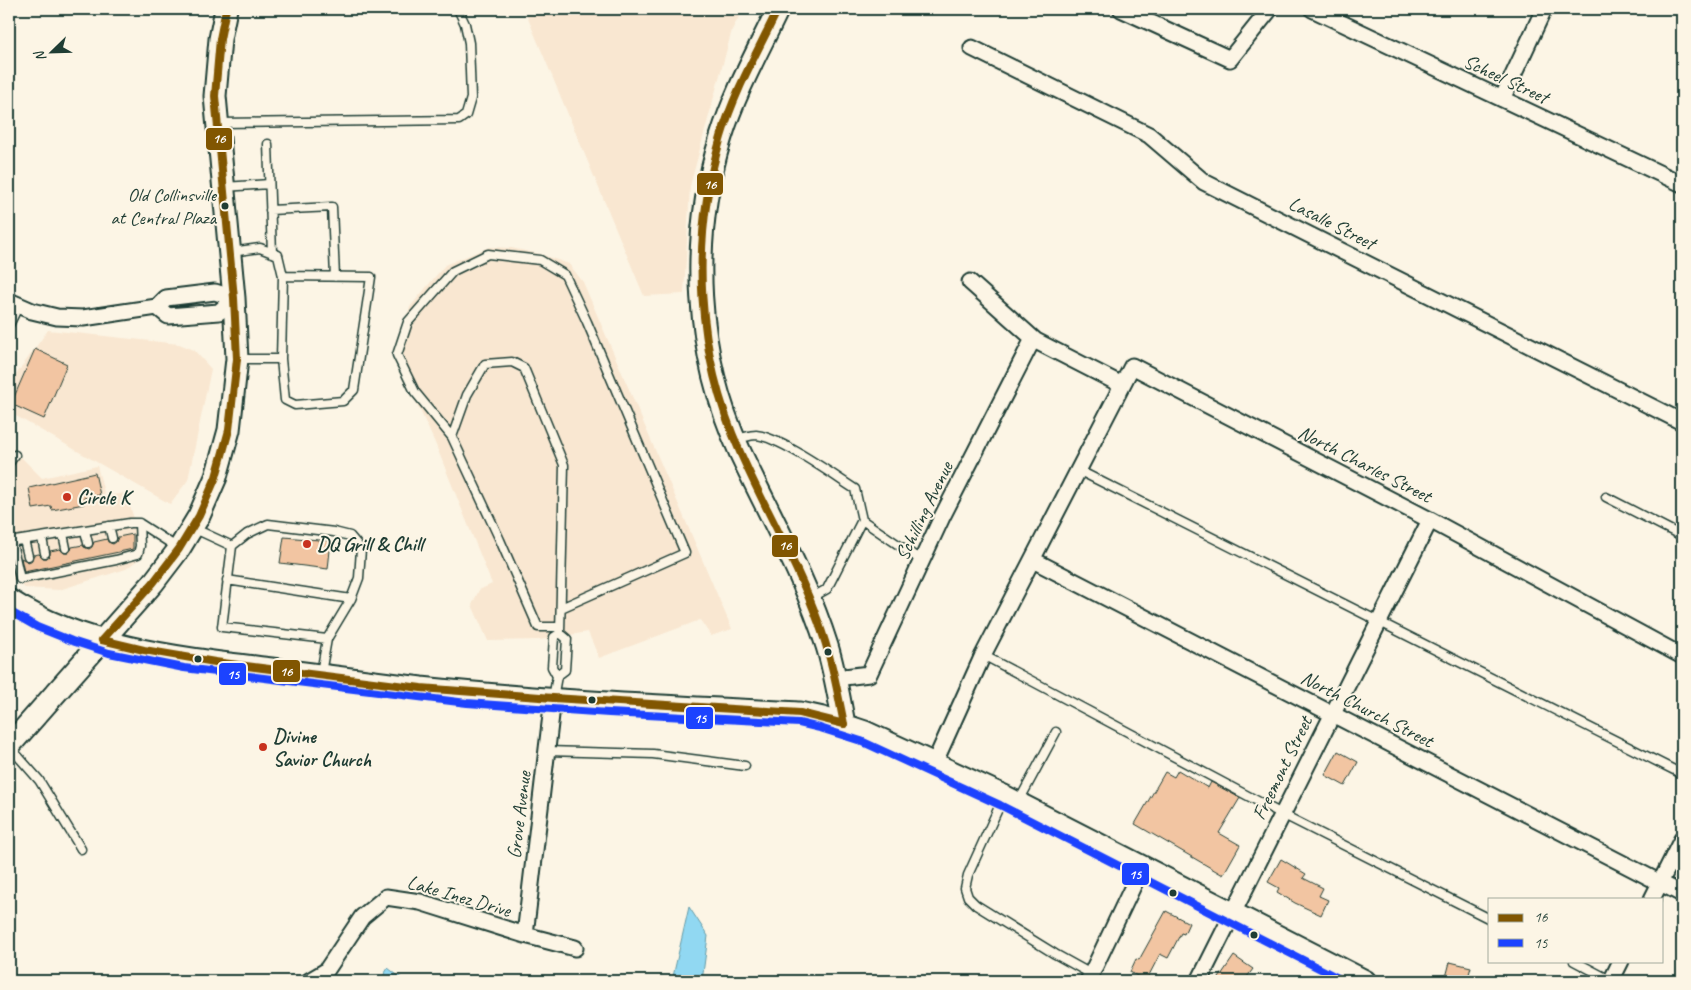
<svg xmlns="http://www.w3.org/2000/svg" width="1691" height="990" viewBox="0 0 1691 990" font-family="Caveat,sans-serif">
<rect width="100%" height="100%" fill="#fcf5e5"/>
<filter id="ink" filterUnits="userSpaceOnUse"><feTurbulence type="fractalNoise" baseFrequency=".02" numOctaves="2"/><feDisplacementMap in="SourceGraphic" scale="10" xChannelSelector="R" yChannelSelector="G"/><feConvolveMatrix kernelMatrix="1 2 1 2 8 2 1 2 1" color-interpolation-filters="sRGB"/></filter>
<g filter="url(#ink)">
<path fill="#f9e7d1" d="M 524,9 L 743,9 L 732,30 L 690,186 L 684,294 L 644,296 Z
M 489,247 L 511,248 L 540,254 L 569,264 L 583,282 L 732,629 L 711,636 L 700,620 L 599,658 L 588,632 L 539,640 L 488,641 L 472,605 L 479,590 L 492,584 L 435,443 L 418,406 L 396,363 L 394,351 L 410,307 L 445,265 Z
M 48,330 L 179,344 L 194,350 L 211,369 L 188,480 L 170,504 L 9,412 L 9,377 L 13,379 Z
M 11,447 L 42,478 L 97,466 L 105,496 L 126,493 L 145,554 L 126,569 L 59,590 L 25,588 L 9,576 L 9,449 Z"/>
<path fill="#91d8f2" stroke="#639aa6" d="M 689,907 L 708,936 L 702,981 L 672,981 Z
M 388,968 L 405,981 L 380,981 Z"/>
<path fill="#f2c5a2" stroke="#1f3d34" d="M 35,349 L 67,364 L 44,419 L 11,404 Z
M 95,473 L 100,495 L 84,498 L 84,504 L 52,510 L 51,506 L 33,509 L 29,488 Z
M 133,534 L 133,549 L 24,572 L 21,558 L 29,562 L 32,560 L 33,555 L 39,554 L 43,558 L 47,558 L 50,555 L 50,551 L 60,549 L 64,553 L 68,553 L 71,550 L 72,547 L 83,545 L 84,547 L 89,549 L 92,547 L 94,542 L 107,539 L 108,542 L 113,544 L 116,542 L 118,537 Z
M 284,537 L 331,541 L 328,569 L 280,563 Z
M 1338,751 L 1358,762 L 1345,786 L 1325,775 Z
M 1178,770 L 1208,788 L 1211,782 L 1240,798 L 1219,833 L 1240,845 L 1223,875 L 1135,824 L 1165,772 L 1174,777 Z
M 1281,859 L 1306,874 L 1303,878 L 1323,888 L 1319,896 L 1328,900 L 1321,915 L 1295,903 L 1277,892 L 1279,888 L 1268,882 Z
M 1166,911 L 1189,923 L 1184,934 L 1181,933 L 1168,958 L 1160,954 L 1146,981 L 1130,972 L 1136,959 L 1139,960 Z
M 1234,956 L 1253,969 L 1244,981 L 1217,981 Z
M 1450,962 L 1471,967 L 1467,981 L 1445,981 Z"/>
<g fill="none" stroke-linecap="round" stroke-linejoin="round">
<defs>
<path id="lane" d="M 219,123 L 459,120 L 466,115 L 471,98 L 469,43 L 465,24 L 458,9
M 268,144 L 272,253
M 224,187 L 269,184
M 270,210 L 332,207 L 335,277
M 231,252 L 260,248 L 278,255 L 283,276
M 9,325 L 19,305
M 239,359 L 281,359 L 285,400 L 295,405 L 343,401 L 354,390 L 371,277 L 283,276 L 281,359
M 452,437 L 415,392 L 397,355 L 408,322 L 453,271 L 488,254 L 540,260 L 565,275 L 587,322 L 685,553 L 561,608
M 737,439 C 743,438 750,435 756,435 C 780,437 833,475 855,489 L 862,520
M 9,463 L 15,455
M 1078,470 L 1682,774
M 1606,497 L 1682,536
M 109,526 L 112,538
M 193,528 L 232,546 L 222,627 L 327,639 L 321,673
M 85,531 L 88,543
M 63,534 L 66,548
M 42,538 L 45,553
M 24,540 L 28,556
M 9,542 L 130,523 L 139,523 L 178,548
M 12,543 L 20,579 L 116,560 L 138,554 L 140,546 L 139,523
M 232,546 L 247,534 L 268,524 L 334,532 L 350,536 L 361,549 L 359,578 L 351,599 L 327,639
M 227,580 L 351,599
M 811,598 L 827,589 L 862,520 L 922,561
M 560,633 L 564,465 L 524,368 L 512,362 L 485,364 L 467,395 L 452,437 L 500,540 L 538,627 L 560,627
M 983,655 L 1282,814 L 1490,919
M 557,676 L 565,670 L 567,639 L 560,633
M 553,698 L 557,676 L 552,667 L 554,637 L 560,633
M 9,746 L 39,780 L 81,849
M 547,751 L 653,754 L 745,766
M 1003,798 L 968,875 L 965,888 L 968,897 L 976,905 L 1055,954 L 1091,974
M 1019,801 L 1056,732
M 1574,961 L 1612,981"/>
<path id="street" d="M 1121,9 L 1230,59 L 1270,9
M 1312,9 L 1682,184
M 972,48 L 1149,135 L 1204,182 L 1682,422
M 1502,99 L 1544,9
M 970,282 L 1036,341 L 1122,385
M 9,301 L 32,311 L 57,317 L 83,318 L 157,307 L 166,298 L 215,292 L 234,298 L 219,312 L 168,316 L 157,307
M 1033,560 L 1682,894
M 836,678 L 869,674 L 942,517 L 1033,339 L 1036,341
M 934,764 L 983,655 L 1132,366 L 1430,520 L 1682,656
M 1652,899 L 1682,839
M 525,935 L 553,698
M 309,981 L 326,971 L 362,917 L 386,897 L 420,902 L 525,935 L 575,948
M 1088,981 L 1142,867
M 1199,981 L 1430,520
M 1611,981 L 1621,961"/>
<path id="secondary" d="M 778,9 C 758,51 735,92 721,137 C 689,240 695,354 740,452 C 770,516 806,579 827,646 C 835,672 839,698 844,724
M 9,600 C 91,653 202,660 296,672 C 338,677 379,683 421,688 C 546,701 674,707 800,713 L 823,718 L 865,732 L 1004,796 L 1365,981
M 9,746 L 153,583 L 179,549 L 199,516 L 216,477 L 229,430 L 237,359 L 234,298 L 215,96 L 220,39 L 226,9"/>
</defs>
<use href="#lane" stroke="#1f3d34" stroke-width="11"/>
<use href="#street" stroke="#1f3d34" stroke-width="19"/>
<use href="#secondary" stroke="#1f3d34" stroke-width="25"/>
<use href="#lane" stroke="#fcf5e5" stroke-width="8"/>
<use href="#street" stroke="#fcf5e5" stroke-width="15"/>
<use href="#secondary" stroke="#fcf5e5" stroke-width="21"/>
<defs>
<path id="bus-1" d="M 778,9 C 758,51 734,92 721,137 C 690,241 696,353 740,452 C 765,509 797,563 818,621 C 831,655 837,689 844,724
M 102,640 L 144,650 L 215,662 L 421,688 L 553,698 L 800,713 L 844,724
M 102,640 L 153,583 L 179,549 L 199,516 L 216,477 L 229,430 L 237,359 L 234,298 L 215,96 L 220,39 L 226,9"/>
<path id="bus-2" d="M 9,611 L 37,627 L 72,641 L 109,653 L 184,668 L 467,703 L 609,713 L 799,723 L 820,728 L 861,741 L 1000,805 L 1344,981"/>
</defs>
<use href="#bus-1" stroke="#fcf5e5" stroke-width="11"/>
<use href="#bus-2" stroke="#fcf5e5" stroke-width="11"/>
<use href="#bus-1" stroke="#815601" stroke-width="8"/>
<use href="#bus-2" stroke="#1c43ff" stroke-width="8"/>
</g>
</g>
<g fill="#1f3d34" stroke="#fcf5e5" stroke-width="2">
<circle cx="225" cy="206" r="4.5"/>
<circle cx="828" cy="652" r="4.5"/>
<circle cx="198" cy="659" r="4.5"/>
<circle cx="592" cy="700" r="4.5"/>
<circle cx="1173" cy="893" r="4.5"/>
<circle cx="1254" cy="935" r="4.5"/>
</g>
<g fill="#c8321e" stroke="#fcf5e5" stroke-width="2">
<circle cx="67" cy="497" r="5"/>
<circle cx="307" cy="544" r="5"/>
<circle cx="263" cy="747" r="5"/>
</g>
<g text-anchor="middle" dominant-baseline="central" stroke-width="4" stroke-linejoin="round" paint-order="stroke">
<g font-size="19" fill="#1f3d34" stroke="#fcf5e5" text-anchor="end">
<text x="216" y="195">Old Collinsville<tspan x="216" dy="23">at Central Plaza</tspan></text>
</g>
<g font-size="20" fill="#1f3d34" stroke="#fcf5e5">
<text transform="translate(1506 79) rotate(25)">Scheel Street</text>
<text transform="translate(1332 223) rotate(27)">Lasalle Street</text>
<text transform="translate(1365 464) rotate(27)">North Charles Street</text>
<text transform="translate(924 511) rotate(-64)">Schilling Avenue</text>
<text transform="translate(1367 709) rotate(27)">North Church Street</text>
<text transform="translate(1282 768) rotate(-64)">Freemont Street</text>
<text transform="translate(519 815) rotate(-83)">Grove Avenue</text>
<text transform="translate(459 896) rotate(16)">Lake Inez Drive</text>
</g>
<g font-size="20" font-weight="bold" fill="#1f3d34" stroke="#fcf5e5" text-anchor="start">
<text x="77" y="497">Circle K</text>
<text x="317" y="544">DQ Grill &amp; Chill</text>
<text x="273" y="736">Divine<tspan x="273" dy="23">Savior Church</tspan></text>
</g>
</g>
<g stroke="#fcf5e5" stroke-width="2">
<rect x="205" y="127" width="28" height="24" rx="5" fill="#815601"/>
<rect x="696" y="172" width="28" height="24" rx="5" fill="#815601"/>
<rect x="771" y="534" width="28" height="24" rx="5" fill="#815601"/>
<rect x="272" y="659" width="29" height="24" rx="5" fill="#815601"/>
<rect x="218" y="662" width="29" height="24" rx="5" fill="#1c43ff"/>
<rect x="685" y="706" width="29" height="24" rx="5" fill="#1c43ff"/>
<rect x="1121" y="862" width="29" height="24" rx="5" fill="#1c43ff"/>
</g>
<g font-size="14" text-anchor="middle" font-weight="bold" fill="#fff">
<text x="219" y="143">16</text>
<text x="710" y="189">16</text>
<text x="785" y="550">16</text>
<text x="286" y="676">16</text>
<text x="233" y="679">15</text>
<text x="700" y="723">15</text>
<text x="1135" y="879">15</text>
</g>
<rect width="1691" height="990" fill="none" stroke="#fcf5e5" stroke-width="30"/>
<rect x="15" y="15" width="1661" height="960" fill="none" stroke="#1f3d34" stroke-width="2" filter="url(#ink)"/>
<rect x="1488" y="898" width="175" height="65" fill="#fcf5e5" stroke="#a4ab9e"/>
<rect x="1498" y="914" width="25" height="8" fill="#815601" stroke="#a4ab9e"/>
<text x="1534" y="922" font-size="15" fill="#1f3d34">16</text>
<rect x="1498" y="939" width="25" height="8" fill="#1c43ff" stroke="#a4ab9e"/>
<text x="1534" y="948" font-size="15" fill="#1f3d34">15</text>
<g transform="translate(52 52) rotate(247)" stroke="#fcf5e5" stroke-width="4" paint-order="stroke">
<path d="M0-4L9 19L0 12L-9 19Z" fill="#1f3d34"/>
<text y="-8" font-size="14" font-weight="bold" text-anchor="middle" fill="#1f3d34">N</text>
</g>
</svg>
